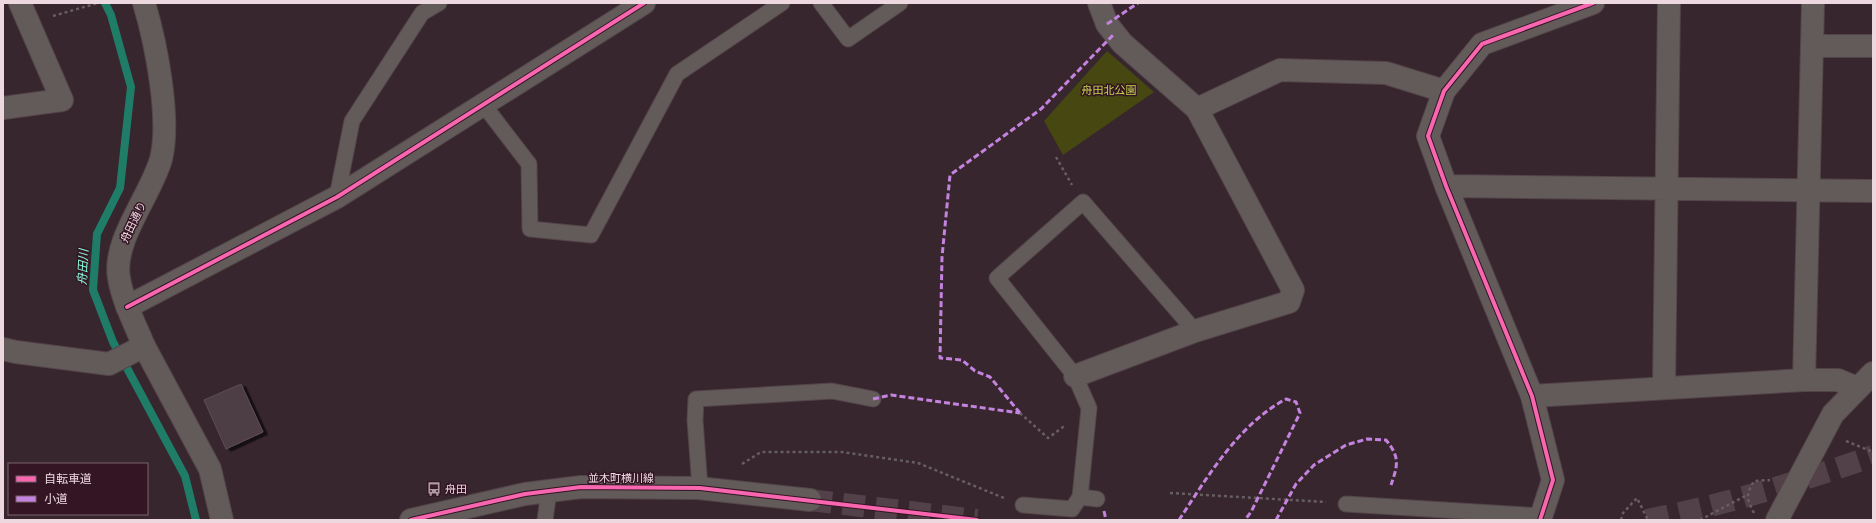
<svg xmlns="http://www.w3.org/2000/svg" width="1876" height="523" viewBox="0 0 1876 523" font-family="'Public Sans','Noto Sans JP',sans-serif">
<defs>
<filter id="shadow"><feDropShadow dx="4.5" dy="2.5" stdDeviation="0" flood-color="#0009"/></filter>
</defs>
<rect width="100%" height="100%" fill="#37262d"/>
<path fill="#464711" d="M 1107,51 L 1154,92 L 1063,155 L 1044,121 Z"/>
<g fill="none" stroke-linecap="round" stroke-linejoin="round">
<path stroke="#1f7c67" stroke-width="8" d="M 105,3 L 111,15 L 131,87 L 120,188 L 97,234 L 93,290 L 113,342 L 185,476 L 196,520"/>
</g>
<path fill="#4d3e44" stroke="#5e4e54" filter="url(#shadow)" d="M 241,384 L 263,432 L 226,449 L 204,400 Z"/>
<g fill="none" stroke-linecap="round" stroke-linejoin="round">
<path stroke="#524148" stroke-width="22" stroke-dasharray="22 11" stroke-linecap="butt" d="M 810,500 L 977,520
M 1647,520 C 1724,505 1799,482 1873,456"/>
<defs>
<path id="service" d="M 821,3 L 848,39 L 900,3
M 483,104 L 529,164 L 530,229 L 591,235 L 677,74 L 782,3
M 337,197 L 352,121 L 422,13 L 439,3
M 700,488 L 695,420 L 696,399 L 832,391 L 873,399
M 1080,497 L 1097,499
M 1346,504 L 1541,516
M 1023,505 L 1072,509 L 1080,497 L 1089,408 L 1075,376 L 997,278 L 1083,202 L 1195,331
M 545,520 L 549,491"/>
<path id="minor" d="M 1099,3 L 1107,24 L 1122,43 L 1197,109 L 1280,70 L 1386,73 L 1444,91
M 1812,46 L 1873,46
M 3,108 L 62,100 L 20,3
M 1446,186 L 1873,191
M 127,307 L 337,197 L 644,3
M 3,349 L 16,352 L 109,364 L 144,346 C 135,324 123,302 119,278 C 112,241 151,195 161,159 C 171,119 156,43 144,3
M 1075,376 L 1195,331 L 1289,302 L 1293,290 L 1197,109
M 1804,380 L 1813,3
M 1664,387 L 1669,3
M 1532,396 L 1804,380 L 1838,380 L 1857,388
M 1540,520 L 1553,480 L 1532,396 L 1446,186 L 1428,136 L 1444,91 L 1482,44 L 1593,3
M 1777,520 L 1833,414 L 1873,373"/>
<path id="tertiary" d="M 144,346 L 210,469 L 222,520
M 411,520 L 525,494 L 581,487 L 698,488 L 810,500"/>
</defs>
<use href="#service" stroke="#53444a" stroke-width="17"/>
<use href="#minor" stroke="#53444a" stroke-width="24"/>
<use href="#tertiary" stroke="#53444a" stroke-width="24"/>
<path stroke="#665e5f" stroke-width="2.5" stroke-dasharray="3 3" stroke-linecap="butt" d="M 53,16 L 98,3
M 1056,157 L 1072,185
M 1020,413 L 1048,438 L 1066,425
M 1846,441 L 1873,452
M 742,464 L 761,452 L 842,452 L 918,463 L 1004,498
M 1170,493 L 1326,502
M 1754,513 C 1746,498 1746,495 1754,481 L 1770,480
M 1621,520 L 1623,513 L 1637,498 L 1648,520
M 1700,520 L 1747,495"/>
<use href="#service" stroke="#635b59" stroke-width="15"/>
<use href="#minor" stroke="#635b59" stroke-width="22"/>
<use href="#tertiary" stroke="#635b59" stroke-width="22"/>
<path stroke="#c483df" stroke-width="3" stroke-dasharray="6 3" stroke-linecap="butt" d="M 1107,24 L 1138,3
M 873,399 L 891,395 L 1020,413
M 1020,413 L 990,377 L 975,371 L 962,360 L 940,358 L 942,257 L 950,175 L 1041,109 L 1115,33
M 1104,511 L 1106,520
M 1179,520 C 1208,476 1239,424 1286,399 L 1296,402 L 1300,413 L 1251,512 L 1245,520
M 1276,520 L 1296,484 L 1314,465 L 1346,445 L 1367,439 L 1386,440 C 1400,457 1398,465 1391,485"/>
<defs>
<path id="cycleway" d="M 127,307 L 337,197 L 644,3
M 411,520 L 525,494 L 581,487 L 700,488 L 977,520
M 1540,520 L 1553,480 L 1532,396 L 1446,186 L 1428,136 L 1444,91 L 1482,44 L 1593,3"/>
</defs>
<use href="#cycleway" stroke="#331523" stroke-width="6"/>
<use href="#cycleway" stroke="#f766af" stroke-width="4"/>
</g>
<defs>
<symbol id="bus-bare" viewBox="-9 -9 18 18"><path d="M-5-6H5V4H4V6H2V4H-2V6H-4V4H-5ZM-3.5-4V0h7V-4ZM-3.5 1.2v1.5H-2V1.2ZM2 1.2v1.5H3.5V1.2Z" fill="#ae9aa1" stroke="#331523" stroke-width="2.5" paint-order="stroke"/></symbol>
</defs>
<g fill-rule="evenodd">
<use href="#bus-bare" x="424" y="479" width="20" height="20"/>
</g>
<g text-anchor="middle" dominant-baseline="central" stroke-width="3" stroke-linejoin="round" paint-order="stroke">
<g font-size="11" fill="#cad451" stroke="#331523">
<text x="1109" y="90">舟田北公園</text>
</g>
<g font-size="11" fill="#eed8e0" stroke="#331523">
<text transform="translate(133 222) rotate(-64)">舟田通り</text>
<text x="621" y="478">並木町横川線</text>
</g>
<g font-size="11" fill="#eed8e0" stroke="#331523" text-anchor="start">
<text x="445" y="489">舟田</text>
</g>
<g font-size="12" font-style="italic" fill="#8bfede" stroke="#331523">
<text transform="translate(83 267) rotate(-87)">舟田川</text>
</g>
</g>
<rect width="1876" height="523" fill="none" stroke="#eed8e0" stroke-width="8"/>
<rect x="8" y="463" width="140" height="52" fill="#331523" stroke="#7e636f"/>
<rect x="16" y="476" width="20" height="6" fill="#f766af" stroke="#7e636f"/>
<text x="44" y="483" font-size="12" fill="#eed8e0">自転車道</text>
<rect x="16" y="496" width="20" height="6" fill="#c483df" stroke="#7e636f"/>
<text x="44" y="503" font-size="12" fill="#eed8e0">小道</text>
</svg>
